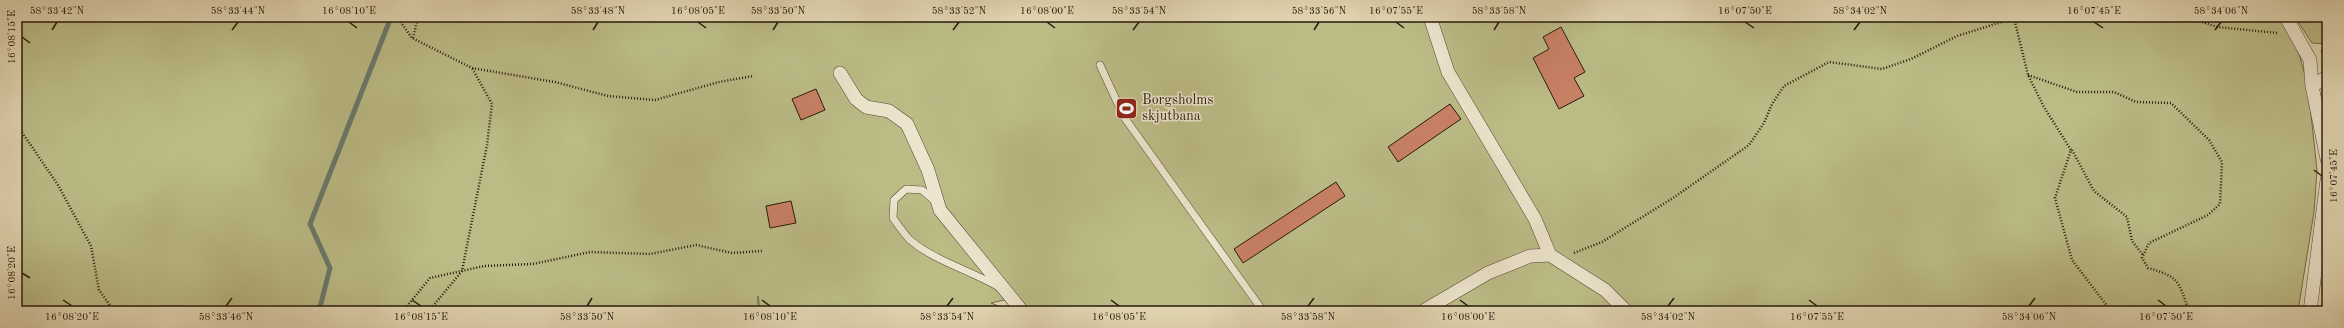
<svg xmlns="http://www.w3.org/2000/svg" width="2344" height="328" viewBox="0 0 2344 328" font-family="'Old Standard TT',serif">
<rect width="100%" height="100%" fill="#e1d5b1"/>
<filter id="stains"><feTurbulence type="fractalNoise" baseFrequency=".005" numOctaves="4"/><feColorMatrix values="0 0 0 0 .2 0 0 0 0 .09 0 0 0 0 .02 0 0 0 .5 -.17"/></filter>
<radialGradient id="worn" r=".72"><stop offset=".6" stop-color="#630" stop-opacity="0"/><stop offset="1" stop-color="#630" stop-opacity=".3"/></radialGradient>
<path fill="#bbbb86" stroke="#716a4a" d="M 17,17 L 2284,17 L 2300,57 L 2308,87 L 2317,170 L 2314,212 L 2298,311 L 1023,311 L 1029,309 L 1017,297 L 991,303 L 1011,311 L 760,311 L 758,296 L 758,311 L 17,311 Z
M 2295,17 L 2326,17 L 2327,44 L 2312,43 Z"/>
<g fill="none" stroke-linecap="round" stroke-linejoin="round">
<path stroke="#68796c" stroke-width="5" d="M 319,311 L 330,268 L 310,224 L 391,17"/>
</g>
<path fill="#c88064" stroke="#271a0d" d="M 1561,27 L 1585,72 L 1574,78 L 1584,96 L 1559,109 L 1533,58 L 1549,49 L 1543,37 Z
M 816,89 L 825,110 L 801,120 L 792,99 Z
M 1450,104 L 1461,119 L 1398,162 L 1388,147 Z
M 1336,182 L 1345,196 L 1243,263 L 1234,249 Z
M 791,201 L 796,223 L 770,228 L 766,206 Z"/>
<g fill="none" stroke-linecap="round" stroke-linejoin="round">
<defs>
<path id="lane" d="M 1100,65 L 1124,117 L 1263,311
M 936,202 L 922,190 L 906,189 L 894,200 L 893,218 C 898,225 904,234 910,240 C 935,261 969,270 997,286"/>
<path id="street" d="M 1430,17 L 1448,72 L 1535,219 L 1550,255
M 2286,17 L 2310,60 L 2312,86 L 2327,159
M 840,73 L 856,99 L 866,107 L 889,111 L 907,124 L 928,170 L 940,210 L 1022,311
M 2312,86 L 2327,77
M 1423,311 L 1488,273 L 1530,256 L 1550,255 L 1605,290 L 1626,311
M 2310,311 L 2327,180"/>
</defs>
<use href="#lane" stroke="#564936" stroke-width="8"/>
<use href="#street" stroke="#564936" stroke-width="14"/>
<path stroke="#271a0d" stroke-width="2.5" stroke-dasharray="1 2" stroke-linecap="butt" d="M 397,17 L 412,38 L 472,68 L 555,82 L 608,96 L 655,100 L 719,82 L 753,76
M 2188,17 L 2217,27 L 2278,33
M 2014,18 L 2028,75 L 2044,107 L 2071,150 L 2055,198 L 2072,260 L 2111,311
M 413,38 L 418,17
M 2321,51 L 2327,52
M 2028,75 L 2077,92 L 2114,92 L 2136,102 L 2171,103 L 2209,140 L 2222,162 L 2220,204 L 2208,215 L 2149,243 L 2142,258 L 2148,268 C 2180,277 2178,281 2189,311
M 17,125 L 58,185 L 91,246 L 99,290 L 114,311
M 2072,150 L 2094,191 L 2127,217 L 2132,241 L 2143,255
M 1574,253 L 1602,242 L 1673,198 L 1749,145 L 1764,123 L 1772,104 L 1784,86 L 1829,62 L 1882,69 L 1911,59 L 1957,36 L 2014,18 L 2165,17
M 403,311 L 430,278 L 484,266 L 533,264 L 590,252 L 650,254 L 696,245 L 732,253 L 762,251
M 429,311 L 462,271 L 487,145 L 492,104 L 472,68"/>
<use href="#lane" stroke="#ece4cc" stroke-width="7"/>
<use href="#street" stroke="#ece4cc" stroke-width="13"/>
</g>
<path fill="none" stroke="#271a0d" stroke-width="1.5" d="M 349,22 L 357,28M 698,22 L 706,28M 1047,22 L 1055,28M 1396,22 L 1404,28M 1745,22 L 1754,28M 2094,22 L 2103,28M 52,30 L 57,22M 232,30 L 238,22M 593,30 L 598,22M 773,30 L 778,22M 953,30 L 959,22M 1133,30 L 1139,22M 1314,30 L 1319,22M 1494,30 L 1499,22M 1854,30 L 1860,22M 2215,30 L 2221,22M 22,37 L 30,43M 2314,170 L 2322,176M 22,273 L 30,278M 63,300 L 72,306M 412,300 L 421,306M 762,300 L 770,306M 1111,300 L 1119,306M 1460,300 L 1468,306M 1809,300 L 1817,306M 2158,300 L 2166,306M 226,306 L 232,298M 587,306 L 592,298M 947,306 L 953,298M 1308,306 L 1314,298M 1668,306 L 1674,298M 2029,306 L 2035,298"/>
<defs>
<symbol id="stadium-square" viewBox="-11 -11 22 22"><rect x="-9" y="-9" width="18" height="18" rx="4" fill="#8f2418" stroke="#ece4cc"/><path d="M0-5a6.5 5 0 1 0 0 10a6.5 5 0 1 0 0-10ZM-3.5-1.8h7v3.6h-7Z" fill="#fff"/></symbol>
</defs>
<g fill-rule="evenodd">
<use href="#stadium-square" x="1114" y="96" width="25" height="25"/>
</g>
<g text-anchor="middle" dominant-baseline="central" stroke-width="3" stroke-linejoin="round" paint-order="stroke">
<g font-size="14" fill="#271a0d" stroke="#ece4cc" text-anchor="start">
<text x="1142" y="100">Borgsholms<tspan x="1142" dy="16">skjutbana</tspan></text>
</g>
</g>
<rect width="2344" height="328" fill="none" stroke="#e1d5b1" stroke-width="44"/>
<rect x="22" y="22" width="2300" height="284" fill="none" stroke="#271a0d" stroke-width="1.5"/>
<g font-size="10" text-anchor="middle" fill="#271a0d">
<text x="57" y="14">58°33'42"N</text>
<text x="238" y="14">58°33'44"N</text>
<text x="349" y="14">16°08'10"E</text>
<text x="598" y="14">58°33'48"N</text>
<text x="698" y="14">16°08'05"E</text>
<text x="778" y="14">58°33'50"N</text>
<text x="959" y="14">58°33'52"N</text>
<text x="1047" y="14">16°08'00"E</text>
<text x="1139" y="14">58°33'54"N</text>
<text x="1319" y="14">58°33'56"N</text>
<text x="1396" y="14">16°07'55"E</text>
<text x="1499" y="14">58°33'58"N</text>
<text x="1745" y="14">16°07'50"E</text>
<text x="1860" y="14">58°34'02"N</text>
<text x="2094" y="14">16°07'45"E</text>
<text x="2221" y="14">58°34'06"N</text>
<text transform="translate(11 37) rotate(-90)" y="4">16°08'15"E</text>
<text transform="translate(2333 176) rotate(-90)" y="4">16°07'45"E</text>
<text transform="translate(11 273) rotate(-90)" y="4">16°08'20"E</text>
<text x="72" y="320">16°08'20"E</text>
<text x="226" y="320">58°33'46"N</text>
<text x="421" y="320">16°08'15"E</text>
<text x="587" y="320">58°33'50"N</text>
<text x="770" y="320">16°08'10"E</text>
<text x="947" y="320">58°33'54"N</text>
<text x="1119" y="320">16°08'05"E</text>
<text x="1308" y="320">58°33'58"N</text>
<text x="1468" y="320">16°08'00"E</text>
<text x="1668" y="320">58°34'02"N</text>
<text x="1817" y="320">16°07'55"E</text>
<text x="2029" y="320">58°34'06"N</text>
<text x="2166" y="320">16°07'50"E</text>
</g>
<rect width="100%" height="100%" filter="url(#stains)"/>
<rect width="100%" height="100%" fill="url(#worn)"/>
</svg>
